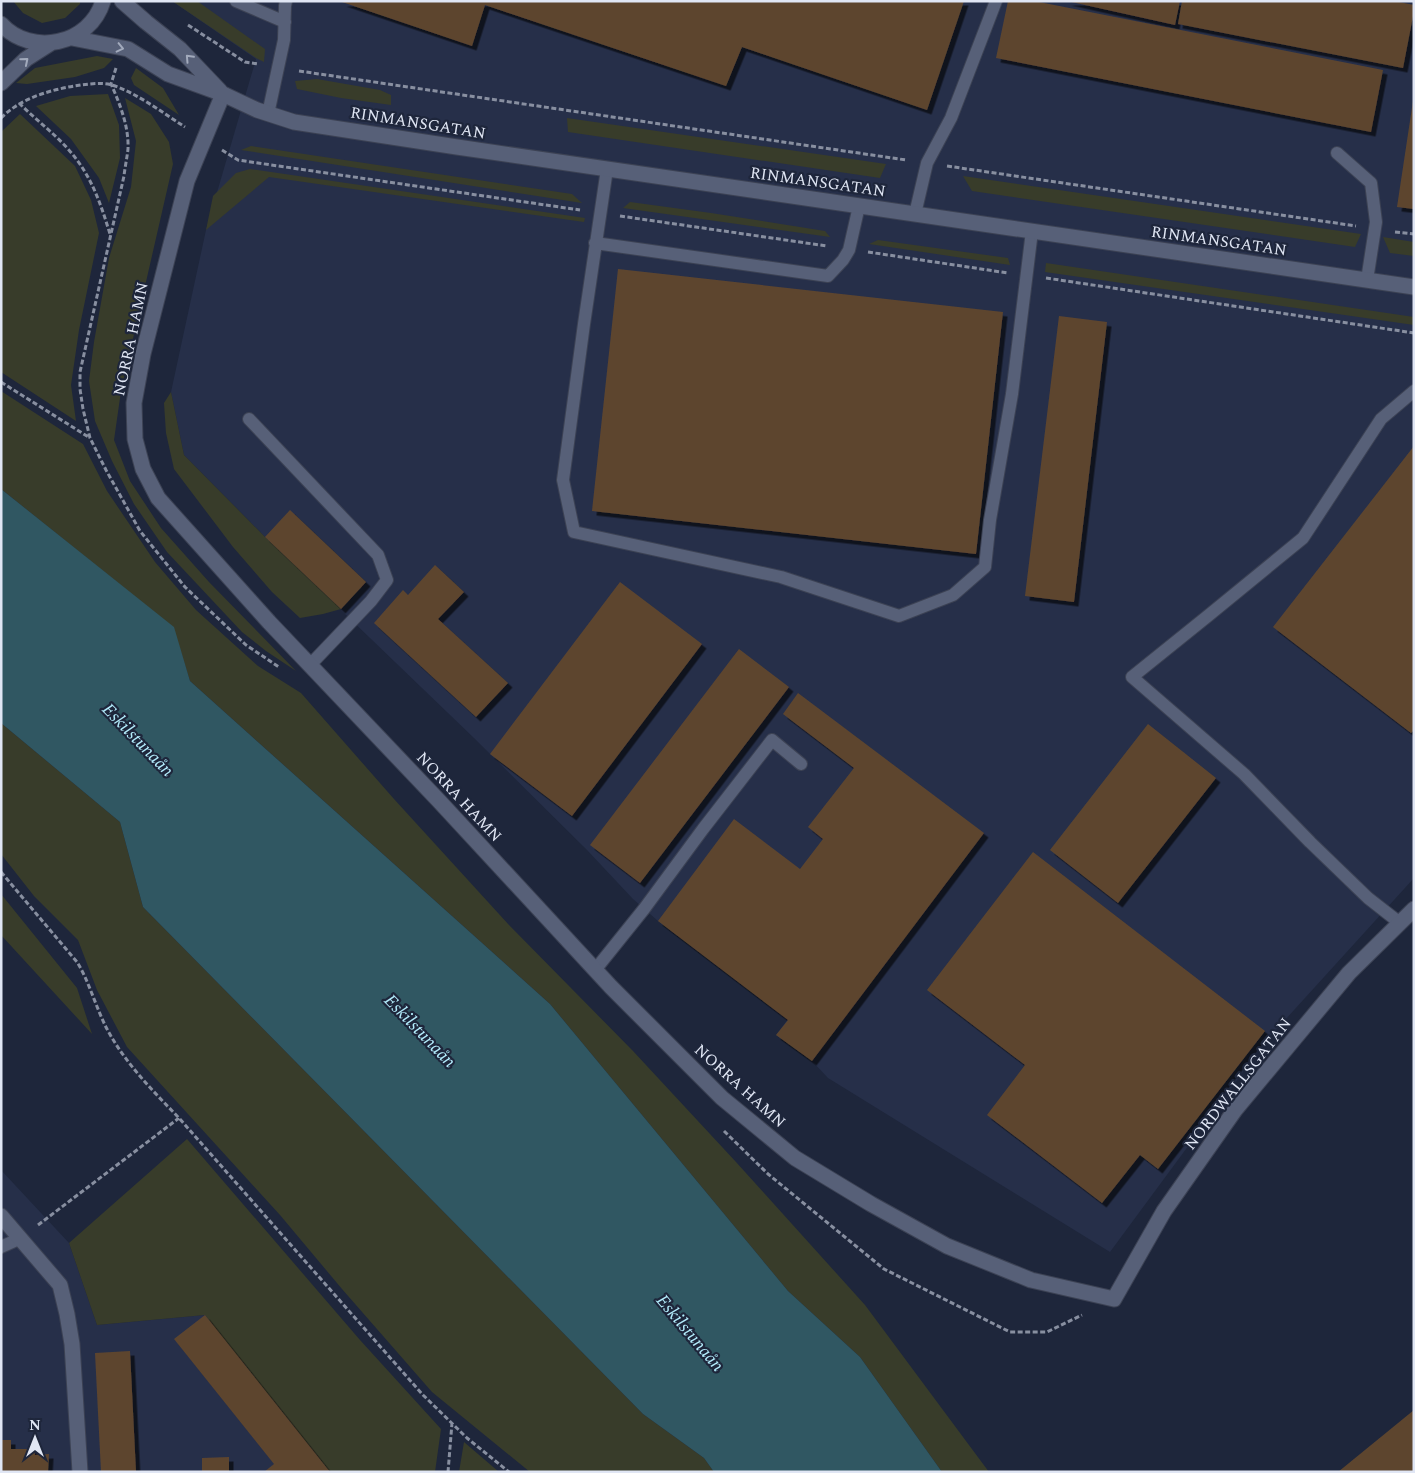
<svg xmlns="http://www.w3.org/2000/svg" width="1415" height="1473" viewBox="0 0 1415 1473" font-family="Spectral,serif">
<defs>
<filter id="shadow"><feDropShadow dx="4.5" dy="4.5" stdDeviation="0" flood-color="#0009"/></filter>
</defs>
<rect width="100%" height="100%" fill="#1e263b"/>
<path fill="#262f49" d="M 172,1 L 1414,1 L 1414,878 L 1265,1042 L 1110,1252 L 828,1078 L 812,1061 L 776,1035 L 788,1019 L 658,921 L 633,899 L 587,850 L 474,738 L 265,537 L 184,455 L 171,392 L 206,230 L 256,59 Z
M 1,1170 L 69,1243 L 97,1325 L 205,1315 L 330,1472 L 1,1472 Z"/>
<path fill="#383c2a" d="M 13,1 L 80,1 L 80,4 L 65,18 L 42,23 L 23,13 Z
M 172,1 L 197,1 L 265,49 L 264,62 L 256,58 Z
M 97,56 L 113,59 L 104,68 L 75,77 L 27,84 L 16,83 L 35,68 Z
M 136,68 L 163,88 L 179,115 L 134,85 L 131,78 Z
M 317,79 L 380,90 L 391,95 L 391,105 L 341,98 L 297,89 L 295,81 Z
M 108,94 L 119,125 L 120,158 L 109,203 L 99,178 L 71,139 L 36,106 L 70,96 Z
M 125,98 L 151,114 L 169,142 L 173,164 L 121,391 L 114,440 L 130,481 L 161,528 L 209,582 L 296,671 L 266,651 L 242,632 L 167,552 L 134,504 L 112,461 L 95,421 L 89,381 L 94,342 L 109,258 L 131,187 L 136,141 Z
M 20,114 L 75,166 L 91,200 L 99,233 L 79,330 L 71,385 L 76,421 L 1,372 L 1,132 Z
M 567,118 L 886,164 L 880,178 L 568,132 Z
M 251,146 L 572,194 L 582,203 L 241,150 Z
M 250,169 L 585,218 L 584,222 L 269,177 L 206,230 L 213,196 L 236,173 Z
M 963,176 L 1361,234 L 1355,247 L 972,191 Z
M 630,202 L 711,213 L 825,231 L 830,237 L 623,208 Z
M 1383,237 L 1414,242 L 1414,256 L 1390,253 Z
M 878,240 L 1008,258 L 1010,265 L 869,244 Z
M 1046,263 L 1414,317 L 1414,325 L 1045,272 Z
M 1,391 L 83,444 L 107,491 L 155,562 L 196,610 L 258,666 L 301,693 L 394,799 L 509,925 L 633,1051 L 736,1162 L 865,1305 L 989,1472 L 942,1472 L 860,1357 L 788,1291 L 550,1004 L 190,681 L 173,627 L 1,489 Z
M 171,392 L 184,455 L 265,537 L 341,609 L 323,614 L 300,618 L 272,592 L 233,547 L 174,469 L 166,433 L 164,403 Z
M 1,723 L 120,822 L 143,907 L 643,1414 L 704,1458 L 714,1472 L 530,1472 L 432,1392 L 342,1289 L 280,1215 L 127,1047 L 97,990 L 78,940 L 34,896 L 1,854 Z
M 1,894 L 77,988 L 92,1034 L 1,935 Z
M 187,1139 L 360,1340 L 441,1429 L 435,1472 L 330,1472 L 205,1315 L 97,1325 L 69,1243 Z
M 464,1442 L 499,1472 L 459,1472 Z"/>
<path fill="#305762" d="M 1,489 L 174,627 L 190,681 L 550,1004 L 788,1291 L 860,1357 L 942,1472 L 714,1472 L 704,1458 L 643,1414 L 143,907 L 120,822 L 1,723 Z"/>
<path fill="#5d452f" filter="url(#shadow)" d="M 964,1 L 927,110 L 742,47 L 726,86 L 485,5 L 472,46 L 342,2 Z
M 1008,1 L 1034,1 L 1383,70 L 1371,132 L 996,58 Z
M 1067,1 L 1180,1 L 1175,25 Z
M 1182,1 L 1394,1 L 1414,5 L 1414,11 L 1403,68 L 1178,24 Z
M 1413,101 L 1414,101 L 1414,209 L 1397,207 Z
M 618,269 L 1003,312 L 976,554 L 592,511 Z
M 1059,316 L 1107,322 L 1074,602 L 1025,596 Z
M 1414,446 L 1414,730 L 1411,733 L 1273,627 Z
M 290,510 L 366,582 L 341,609 L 265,537 Z
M 435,565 L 464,592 L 438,619 L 508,683 L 476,717 L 374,623 L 403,590 L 408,595 Z
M 620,582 L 702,644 L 572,816 L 490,754 Z
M 739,649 L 789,687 L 640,883 L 590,845 Z
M 798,693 L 984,833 L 812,1061 L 776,1035 L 788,1020 L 658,921 L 734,819 L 800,869 L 823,839 L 808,827 L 854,768 L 783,714 Z
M 1148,724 L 1216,778 L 1118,903 L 1050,850 Z
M 1033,852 L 1265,1031 L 1158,1169 L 1140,1155 L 1102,1203 L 987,1115 L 1025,1065 L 927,990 Z
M 205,1315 L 330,1472 L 264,1472 L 274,1464 L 174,1339 Z
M 130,1351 L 136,1472 L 101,1472 L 95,1353 Z
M 1414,1410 L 1413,1472 L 1338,1472 Z
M 1,1440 L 11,1440 L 11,1449 L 34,1449 L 35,1455 L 49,1454 L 48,1472 L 1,1472 Z
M 229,1457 L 229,1472 L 202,1472 L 202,1458 Z"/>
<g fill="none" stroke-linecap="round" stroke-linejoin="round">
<defs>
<path id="lane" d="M 236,1 L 285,22
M 268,114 L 284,40 L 285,6 L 286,1
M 1337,153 L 1371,183 L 1376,222 L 1367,280
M 607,169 L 584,324 L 563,480 L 574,532 L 781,577 L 899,616 L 953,595 L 985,567 L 990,520 L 1012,394 L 1032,231
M 915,214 L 927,163 L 951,118 L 996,1
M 595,243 L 828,276 L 843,260 L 849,250 L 859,206
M 249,419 L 378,555 L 387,580 L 371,601 L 310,665
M 1400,923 L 1368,898 L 1310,842 L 1244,774 L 1132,677 L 1209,615 L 1303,538 L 1381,419 L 1414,391
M 595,970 L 644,909 L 703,829 L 772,740 L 801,764
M 1,1247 L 21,1238"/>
<path id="street" d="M 223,94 L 187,181 L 143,354 L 134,403 L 135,439 L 143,469 L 158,498 L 269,622 L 440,802 L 611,987 L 722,1098 L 795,1158 L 871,1204 L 947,1246 L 1031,1280 L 1114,1299 L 1164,1211 L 1235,1110 L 1349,973 L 1414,909
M 1,1216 L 60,1285 L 67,1314 L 72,1344 L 80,1472"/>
<path id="secondary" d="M 122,1 L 146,22 L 180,49 L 220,91
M 1,24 C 31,57 90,45 103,1
M 72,38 L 128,49 L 168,74 L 223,94 L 257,110 L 294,122 L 457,147 L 1414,287
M 1,83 L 26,59 L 51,43"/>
</defs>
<use href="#lane" stroke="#3c4254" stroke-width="14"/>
<use href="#street" stroke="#3c4254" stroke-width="17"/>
<use href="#secondary" stroke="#3c4254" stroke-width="17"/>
<path stroke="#888fa0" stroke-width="3" stroke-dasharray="5 2.5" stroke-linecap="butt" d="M 188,25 L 245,62 L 258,64
M 116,68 L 111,84 C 120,104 129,127 128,149 C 127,158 125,167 124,176 L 80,372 L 80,389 L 83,409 L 90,438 L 106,470 L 140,531 L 185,587 L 246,645 L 279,667
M 299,71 L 906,160
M 19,103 C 38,122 61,138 77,160 C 94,183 102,208 110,234
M 1,118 C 22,97 53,89 81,85 C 91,84 102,82 112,85 C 137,93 163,113 185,127
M 222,150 L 238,160 L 251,162 L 580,210
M 947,166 L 1356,226
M 620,216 L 827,246
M 1395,232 L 1414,234
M 868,252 L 1008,273
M 1046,278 L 1414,333
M 1,382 L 90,438
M 1,872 L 77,962 C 89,981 96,1008 107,1029 C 125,1063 152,1090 179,1118 L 423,1395 L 467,1438 L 509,1472
M 724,1131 L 768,1174 L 884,1269 L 1010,1332 L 1047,1332 L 1082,1315
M 38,1225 L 179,1118
M 448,1472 L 452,1423"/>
<use href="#lane" stroke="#576078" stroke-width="12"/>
<use href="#street" stroke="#576078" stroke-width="15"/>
<use href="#secondary" stroke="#576078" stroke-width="15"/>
</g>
<defs><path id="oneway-chevron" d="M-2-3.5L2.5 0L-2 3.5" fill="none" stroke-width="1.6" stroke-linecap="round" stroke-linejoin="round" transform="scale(1.25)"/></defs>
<g stroke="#a2aabc">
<use href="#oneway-chevron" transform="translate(120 48) rotate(13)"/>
<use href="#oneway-chevron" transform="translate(189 58) rotate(-133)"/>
<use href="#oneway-chevron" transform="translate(25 61) rotate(-40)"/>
</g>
<g text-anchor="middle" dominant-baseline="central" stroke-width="4.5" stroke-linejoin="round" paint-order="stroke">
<g font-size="16" fill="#e0e6f4" stroke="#1e263b">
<text transform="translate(418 123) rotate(9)">RINMANSGATAN</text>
<text transform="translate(818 182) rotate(8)">RINMANSGATAN</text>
<text transform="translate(1219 241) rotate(8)">RINMANSGATAN</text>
<text transform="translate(131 339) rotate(-78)">NORRA HAMN</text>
<text transform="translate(459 797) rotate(47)">NORRA HAMN</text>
<text transform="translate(1238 1084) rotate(-52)">NORDWALLSGATAN</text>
<text transform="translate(740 1086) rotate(42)">NORRA HAMN</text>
</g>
<g font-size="18" font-style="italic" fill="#b3ecfc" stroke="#1e263b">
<text transform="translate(138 740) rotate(46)">Eskilstunaån</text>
<text transform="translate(420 1031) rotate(46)">Eskilstunaån</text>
<text transform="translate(690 1333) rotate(50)">Eskilstunaån</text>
</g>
</g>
<rect width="1415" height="1473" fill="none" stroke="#e0e6f4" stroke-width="5"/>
<g transform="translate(35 1438)" stroke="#1e263b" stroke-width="4" paint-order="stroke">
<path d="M0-4L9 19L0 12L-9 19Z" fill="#e0e6f4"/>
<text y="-8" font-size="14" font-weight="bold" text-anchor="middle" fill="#e0e6f4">N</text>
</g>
</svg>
